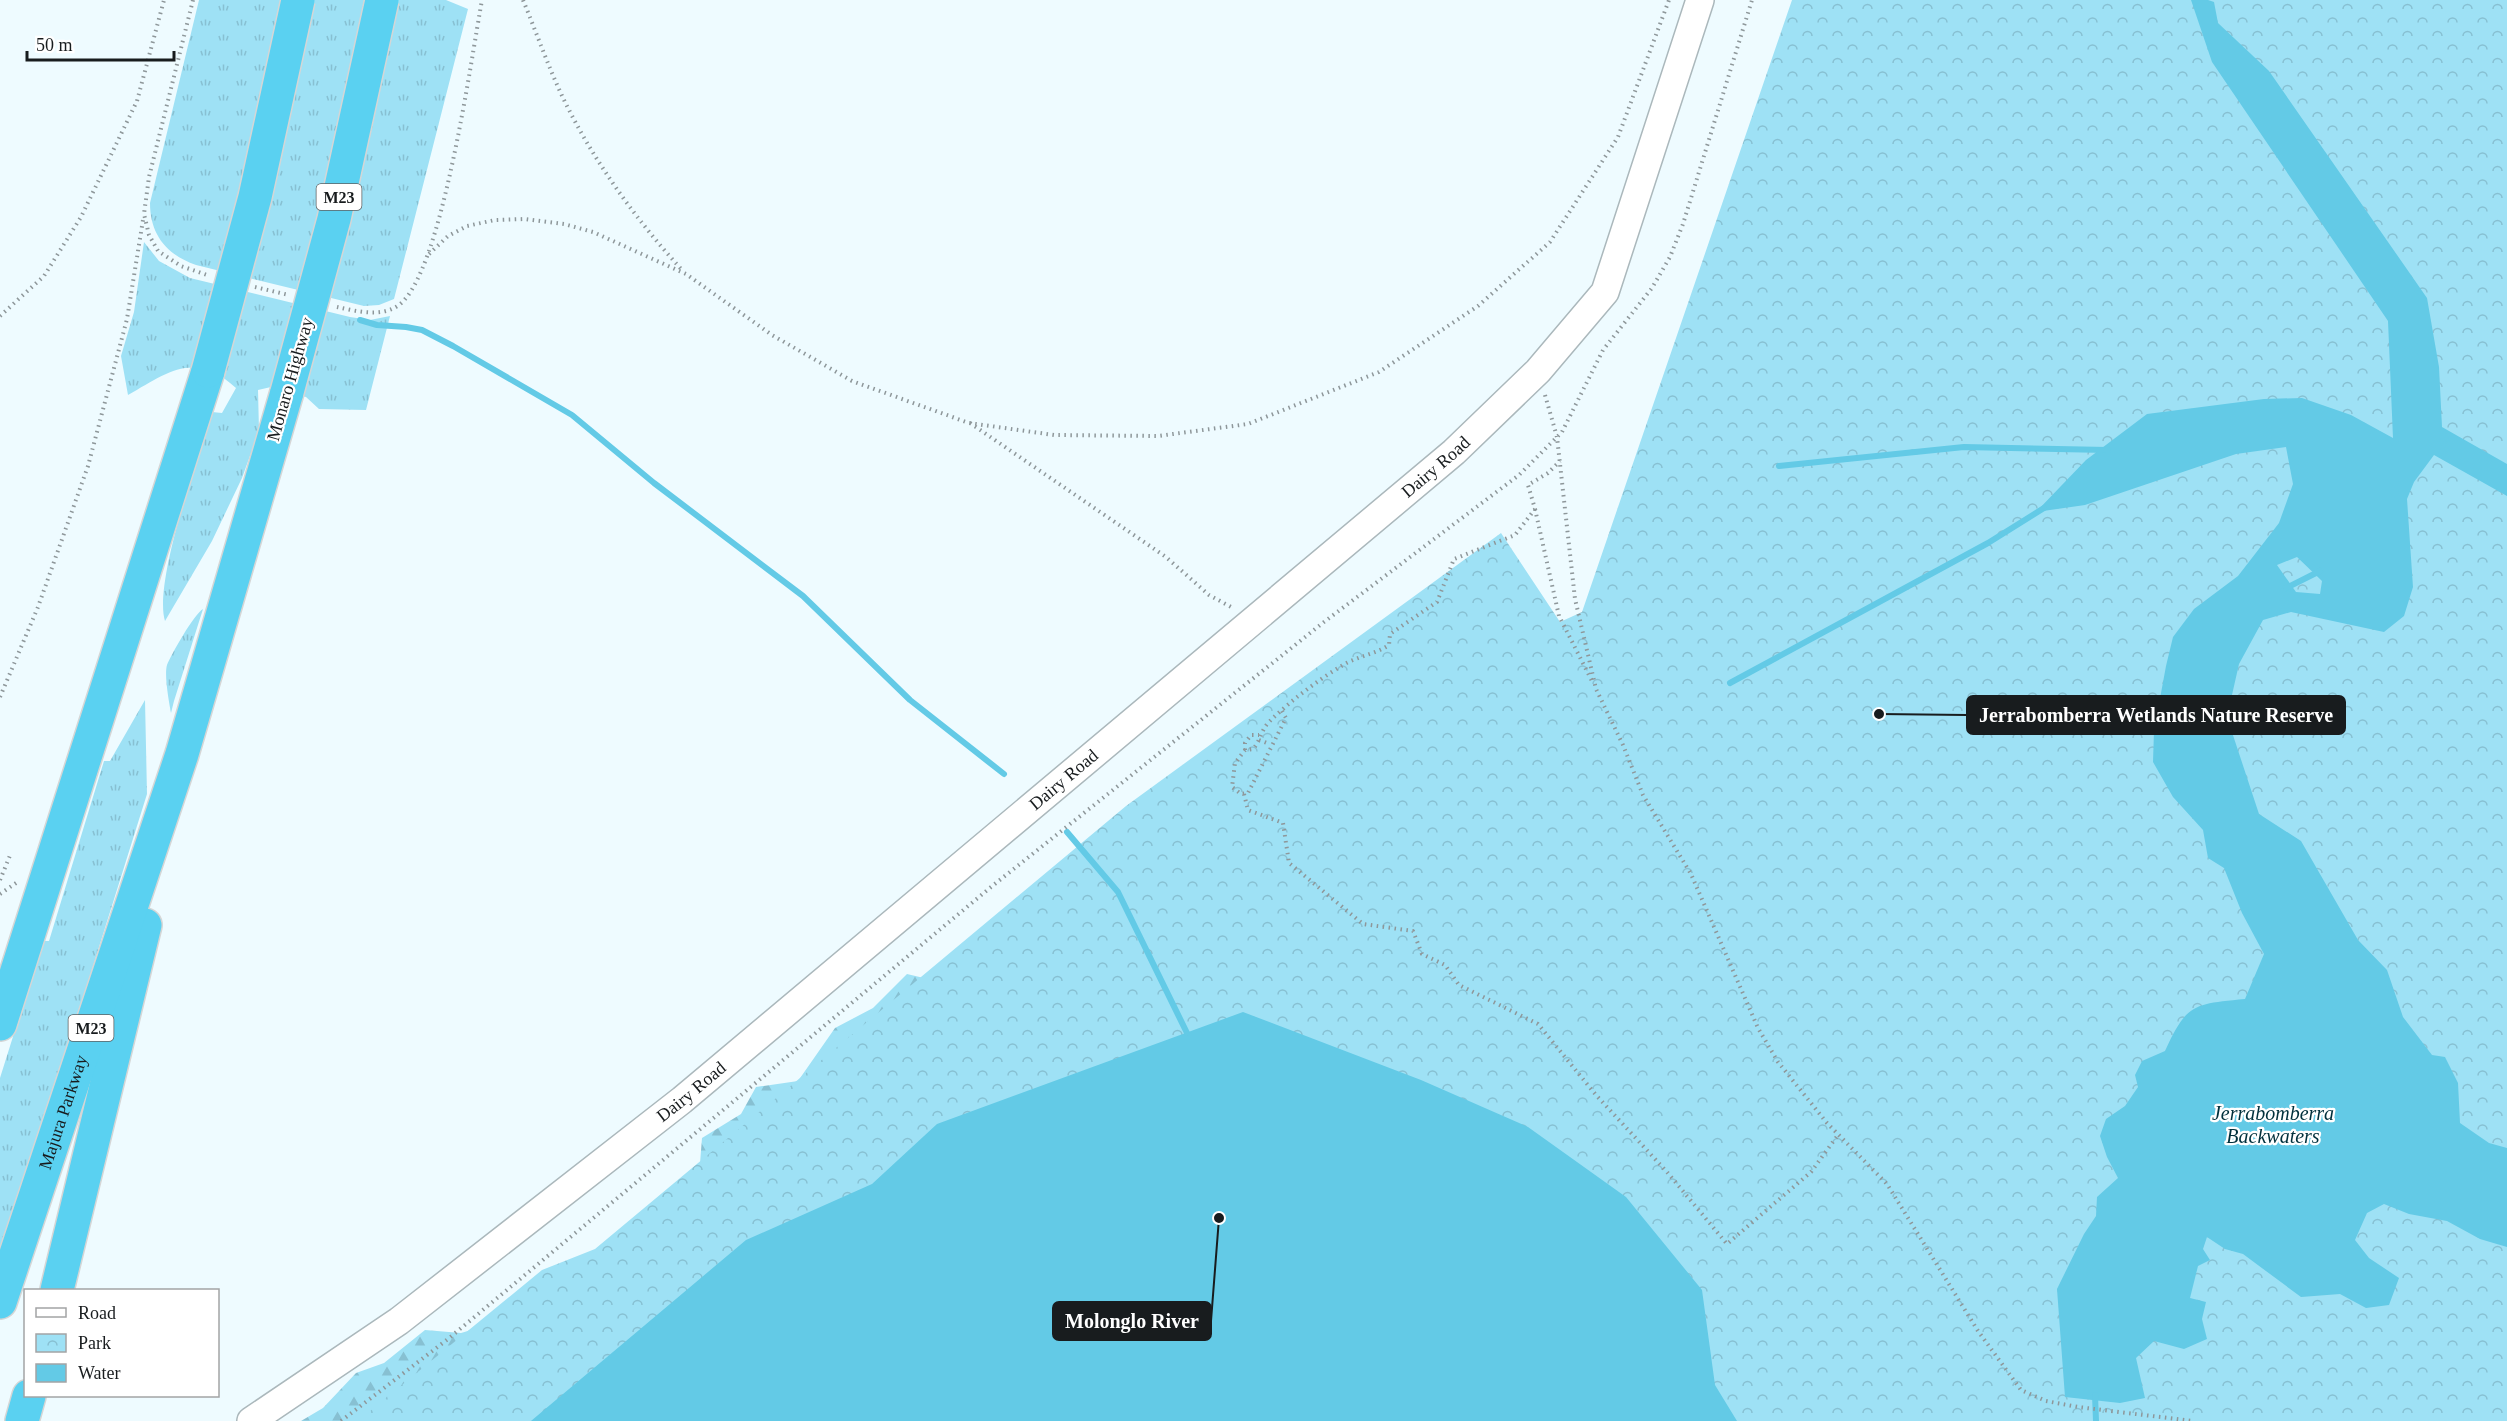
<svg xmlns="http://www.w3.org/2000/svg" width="2507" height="1421" viewBox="0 0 2507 1421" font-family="Georgia,serif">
<defs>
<pattern id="grass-tufts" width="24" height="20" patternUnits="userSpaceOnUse" patternTransform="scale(1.5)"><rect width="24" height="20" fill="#9ee1f5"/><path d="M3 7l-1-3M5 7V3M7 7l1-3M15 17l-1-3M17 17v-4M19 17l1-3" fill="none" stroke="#87c0d2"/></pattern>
<pattern id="forest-firs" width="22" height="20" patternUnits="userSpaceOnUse" patternTransform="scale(1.5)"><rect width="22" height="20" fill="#9ee1f5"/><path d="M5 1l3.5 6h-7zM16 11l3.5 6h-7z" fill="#87c0d2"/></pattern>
<pattern id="park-crowns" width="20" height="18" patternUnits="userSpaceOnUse" patternTransform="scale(1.5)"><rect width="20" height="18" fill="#9ee1f5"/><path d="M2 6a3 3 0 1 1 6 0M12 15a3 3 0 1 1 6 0" fill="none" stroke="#87c0d2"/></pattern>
</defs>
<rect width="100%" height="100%" fill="#eefbff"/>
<path fill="url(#grass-tufts)" d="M 199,0 L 446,0 L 468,9 L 394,299 L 379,305 L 364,306 L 196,265 C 167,255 150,235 150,203 Z
M 144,242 L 159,261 L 190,278 L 350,317 L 370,320 L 390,316 L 366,410 L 319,409 L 306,397 L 287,392 L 271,387 L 258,390 L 259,431 L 242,478 L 212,541 L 165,621 C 153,583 199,454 212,412 L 222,413 L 236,388 C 195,350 168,372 128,395 L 121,356 L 134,312 Z
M 203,609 L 174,701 L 171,713 C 169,702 164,675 167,665 C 171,655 194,614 203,609 Z
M 145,700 L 147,794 L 0,1263 L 0,1078 L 43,941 L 49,941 L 104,761 L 110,761 Z"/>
<path fill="url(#forest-firs)" d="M 907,974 L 949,984 L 494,1421 L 301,1421 L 323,1408 L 356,1373 L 384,1363 L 425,1330 L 461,1333 L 505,1320 L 698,1189 L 702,1138 L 741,1114 L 756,1087 L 798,1081 L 835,1028 L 873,1008 Z"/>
<path fill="url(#park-crowns)" d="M 1792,0 L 2507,0 L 2507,1421 L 358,1421 L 542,1270 L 595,1249 L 1126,806 L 1501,533 L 1560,622 L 1582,612 Z"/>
<path fill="#63cae6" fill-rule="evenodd" d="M 2191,0 L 2208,0 L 2214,2 L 2218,23 L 2269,71 L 2427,298 L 2439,367 L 2442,427 L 2507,464 L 2507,496 L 2434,455 L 2414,482 L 2407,499 L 2413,587 L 2404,616 L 2384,632 L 2291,612 L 2263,620 L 2239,664 L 2227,717 L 2259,814 L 2301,841 L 2358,940 L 2387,970 L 2403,1017 L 2432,1055 L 2445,1057 L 2458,1083 L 2460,1123 L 2489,1143 L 2507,1148 L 2507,1247 L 2480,1239 L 2447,1221 L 2409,1214 L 2384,1204 L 2367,1213 L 2355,1240 L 2369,1258 L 2399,1278 L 2389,1305 L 2366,1308 L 2340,1294 L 2301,1297 L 2243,1254 L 2225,1249 L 2207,1237 L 2203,1249 L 2210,1260 L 2198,1266 L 2190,1298 L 2206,1302 L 2202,1319 L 2207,1339 L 2184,1349 L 2154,1341 L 2136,1358 L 2145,1398 L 2120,1403 L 2065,1397 L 2057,1289 L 2084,1234 L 2096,1216 L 2097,1197 L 2118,1178 L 2107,1157 L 2100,1136 L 2106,1119 L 2125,1106 L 2138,1087 L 2135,1075 L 2142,1061 L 2165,1051 C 2187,1003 2194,1004 2245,999 L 2264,954 L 2242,913 L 2224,868 L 2208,858 L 2203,830 L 2173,797 L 2153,762 L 2154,731 L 2166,666 L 2173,637 L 2194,609 L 2238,576 L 2279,523 L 2293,484 L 2286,447 L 2236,454 L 2085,505 L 2036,512 L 2086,460 L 2147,414 L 2264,399 L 2302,398 L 2351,415 L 2393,438 L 2388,321 L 2212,62 ZM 2297,557 L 2322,581 L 2320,594 L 2296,592 L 2277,565 Z
M 1243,1012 L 1421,1080 L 1528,1127 L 1626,1197 L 1702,1290 L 1715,1385 L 1737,1421 L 531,1421 L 746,1240 L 872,1184 L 937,1124 Z"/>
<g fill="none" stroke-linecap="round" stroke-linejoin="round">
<path stroke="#63cae6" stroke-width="6" d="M 360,320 L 377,325 L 406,327 L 422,330 L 453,346 L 572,415 L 654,483 L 803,596 L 910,700 L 1004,774
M 1779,466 L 1964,447 L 2108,450
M 2286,588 L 2320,571
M 1730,683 L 1988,543 L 2044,508
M 1067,832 L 1118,892 L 1187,1033
M 2095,1395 L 2096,1421"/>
<defs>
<g id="minor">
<path id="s1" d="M 251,1421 L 399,1321 L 682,1100 L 1454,452 L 1538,371 L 1605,292 L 1700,0"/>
</g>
<g id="highway">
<path d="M 0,1024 L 208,371"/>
<path d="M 57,1290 L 145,925"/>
<path id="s2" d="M 0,1302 L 182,754 L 287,392"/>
<path d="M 22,1421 L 29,1396"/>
</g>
</defs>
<use href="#minor" stroke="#abb8bc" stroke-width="30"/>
<use href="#highway" stroke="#d5d6d6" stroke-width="36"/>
<path stroke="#8e979a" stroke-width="4" stroke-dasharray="1.5 4.5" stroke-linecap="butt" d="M 193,0 L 149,177 L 144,214 L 149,235 L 158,251 L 181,266 L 207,275
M 523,0 C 537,34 549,69 565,102 C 595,163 637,221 683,271
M 429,254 L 448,236 L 467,226 L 495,220 L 525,219 L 564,224 L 593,232 L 686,274 L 772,335 L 852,381 L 969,423 L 1054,435 L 1158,436 L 1248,424 L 1379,372 L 1478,306 L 1550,242 L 1618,137 L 1669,0
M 255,287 L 289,295
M 337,307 C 356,311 381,318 399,305 C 442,273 471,59 482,0
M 0,316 L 44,276 L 81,217 L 137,101 L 164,0
M 1545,395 L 1557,437 L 1575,599 L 1596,689 L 1623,745 L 1643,795 L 1691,874 L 1758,1028 L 1778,1062 L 1827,1123 L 1887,1184 L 1978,1331 L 2021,1390 L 2046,1401 L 2078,1407 L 2193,1421
M 970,423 L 1166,557 L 1209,595 L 1233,608
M 1535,509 L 1559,616 L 1593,683
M 0,697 L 38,607 L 88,466 L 127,319 L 143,220
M 1282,711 L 1286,718 L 1248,793 L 1241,794 L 1232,787 L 1235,763 L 1245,750 L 1253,749 C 1261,740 1261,730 1269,722 C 1290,701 1318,680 1343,665 C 1360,655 1374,655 1389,645 L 1390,634 L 1437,602 L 1454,559 L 1515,535 L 1535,509 L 1528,485 L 1548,473 L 1560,461
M 1259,740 L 1267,743
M 1245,750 L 1245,743 L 1251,735 L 1259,735
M 1244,794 L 1248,810 L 1283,823 L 1289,863 L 1363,924 L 1413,931 L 1422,954 L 1445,965 L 1459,985 L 1538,1024 L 1596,1095 L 1667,1172 L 1727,1244 L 1811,1172 L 1838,1135
M 0,880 L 11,853
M 0,894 L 19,881
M 341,1421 L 448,1339 L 991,887 L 1324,622 L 1519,475 L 1562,432 L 1603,350 L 1652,288 L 1670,257 L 1683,224 L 1752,0"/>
<use href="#minor" stroke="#fff" stroke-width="27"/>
<use href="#highway" stroke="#5ad1f1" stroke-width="33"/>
<defs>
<path id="highway-bridge" d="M 208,371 L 255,197 L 298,0
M 287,392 L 334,219 L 382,0"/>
</defs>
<use href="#highway-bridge" stroke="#d5d6d6" stroke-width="36" stroke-linecap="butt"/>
<use href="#highway-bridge" stroke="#5ad1f1" stroke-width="33"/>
</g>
<g text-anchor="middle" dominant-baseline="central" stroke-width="4.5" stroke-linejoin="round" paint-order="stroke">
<g fill="#fff" stroke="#5d6062" stroke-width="1.5">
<rect x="316.5" y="184" width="45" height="26" rx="4.5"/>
<rect x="68.5" y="1015" width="45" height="26" rx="4.5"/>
</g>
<g font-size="16" font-weight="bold" fill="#181c1e">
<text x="339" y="197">M23</text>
<text x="91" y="1028">M23</text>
</g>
<g font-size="18" fill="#181c1e" stroke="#fff">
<text transform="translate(290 379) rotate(-74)">Monaro Highway</text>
<text stroke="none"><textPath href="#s1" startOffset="1522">Dairy Road</textPath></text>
<text stroke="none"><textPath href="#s1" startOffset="1036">Dairy Road</textPath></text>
<text stroke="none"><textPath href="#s1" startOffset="550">Dairy Road</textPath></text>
<text stroke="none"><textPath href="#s2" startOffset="200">Majura Parkway</textPath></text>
</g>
<g font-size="20" font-style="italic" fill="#00303c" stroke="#fff">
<text x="2273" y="1113">Jerrabomberra<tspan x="2273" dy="23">Backwaters</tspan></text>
</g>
</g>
<path fill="none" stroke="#181c1e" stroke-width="2" d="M1879 714L1967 715M1219 1218L1211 1321"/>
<g fill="#181c1e" stroke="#fff" stroke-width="2">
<circle cx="1879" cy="714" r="6"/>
<circle cx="1219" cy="1218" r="6"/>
</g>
<g fill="#181c1e" stroke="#181c1e" stroke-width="2">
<rect x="1967" y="696" width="378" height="38" rx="6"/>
<rect x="1053" y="1302" width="158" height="38" rx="6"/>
</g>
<g font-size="20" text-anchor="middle" font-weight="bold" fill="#fff">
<text x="2156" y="722">Jerrabomberra Wetlands Nature Reserve</text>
<text x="1132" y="1328">Molonglo River</text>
</g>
<rect x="24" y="1289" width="195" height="108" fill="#ffffff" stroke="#a3a4a5" stroke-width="1.5"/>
<rect x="36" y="1308" width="30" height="9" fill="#ffffff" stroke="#a3a4a5" stroke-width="1.5"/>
<text x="78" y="1319" font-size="18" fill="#181c1e">Road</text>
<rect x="36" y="1334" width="30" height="18" fill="url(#park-crowns)" stroke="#a3a4a5" stroke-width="1.5"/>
<text x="78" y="1349" font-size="18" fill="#181c1e">Park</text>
<rect x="36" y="1364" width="30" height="18" fill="#63cae6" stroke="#a3a4a5" stroke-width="1.5"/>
<text x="78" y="1379" font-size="18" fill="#181c1e">Water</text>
<path d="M27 51v9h147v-9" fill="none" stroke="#181c1e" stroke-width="3"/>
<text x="36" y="51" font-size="18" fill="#181c1e" stroke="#ffffff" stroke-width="4.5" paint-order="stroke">50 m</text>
</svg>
